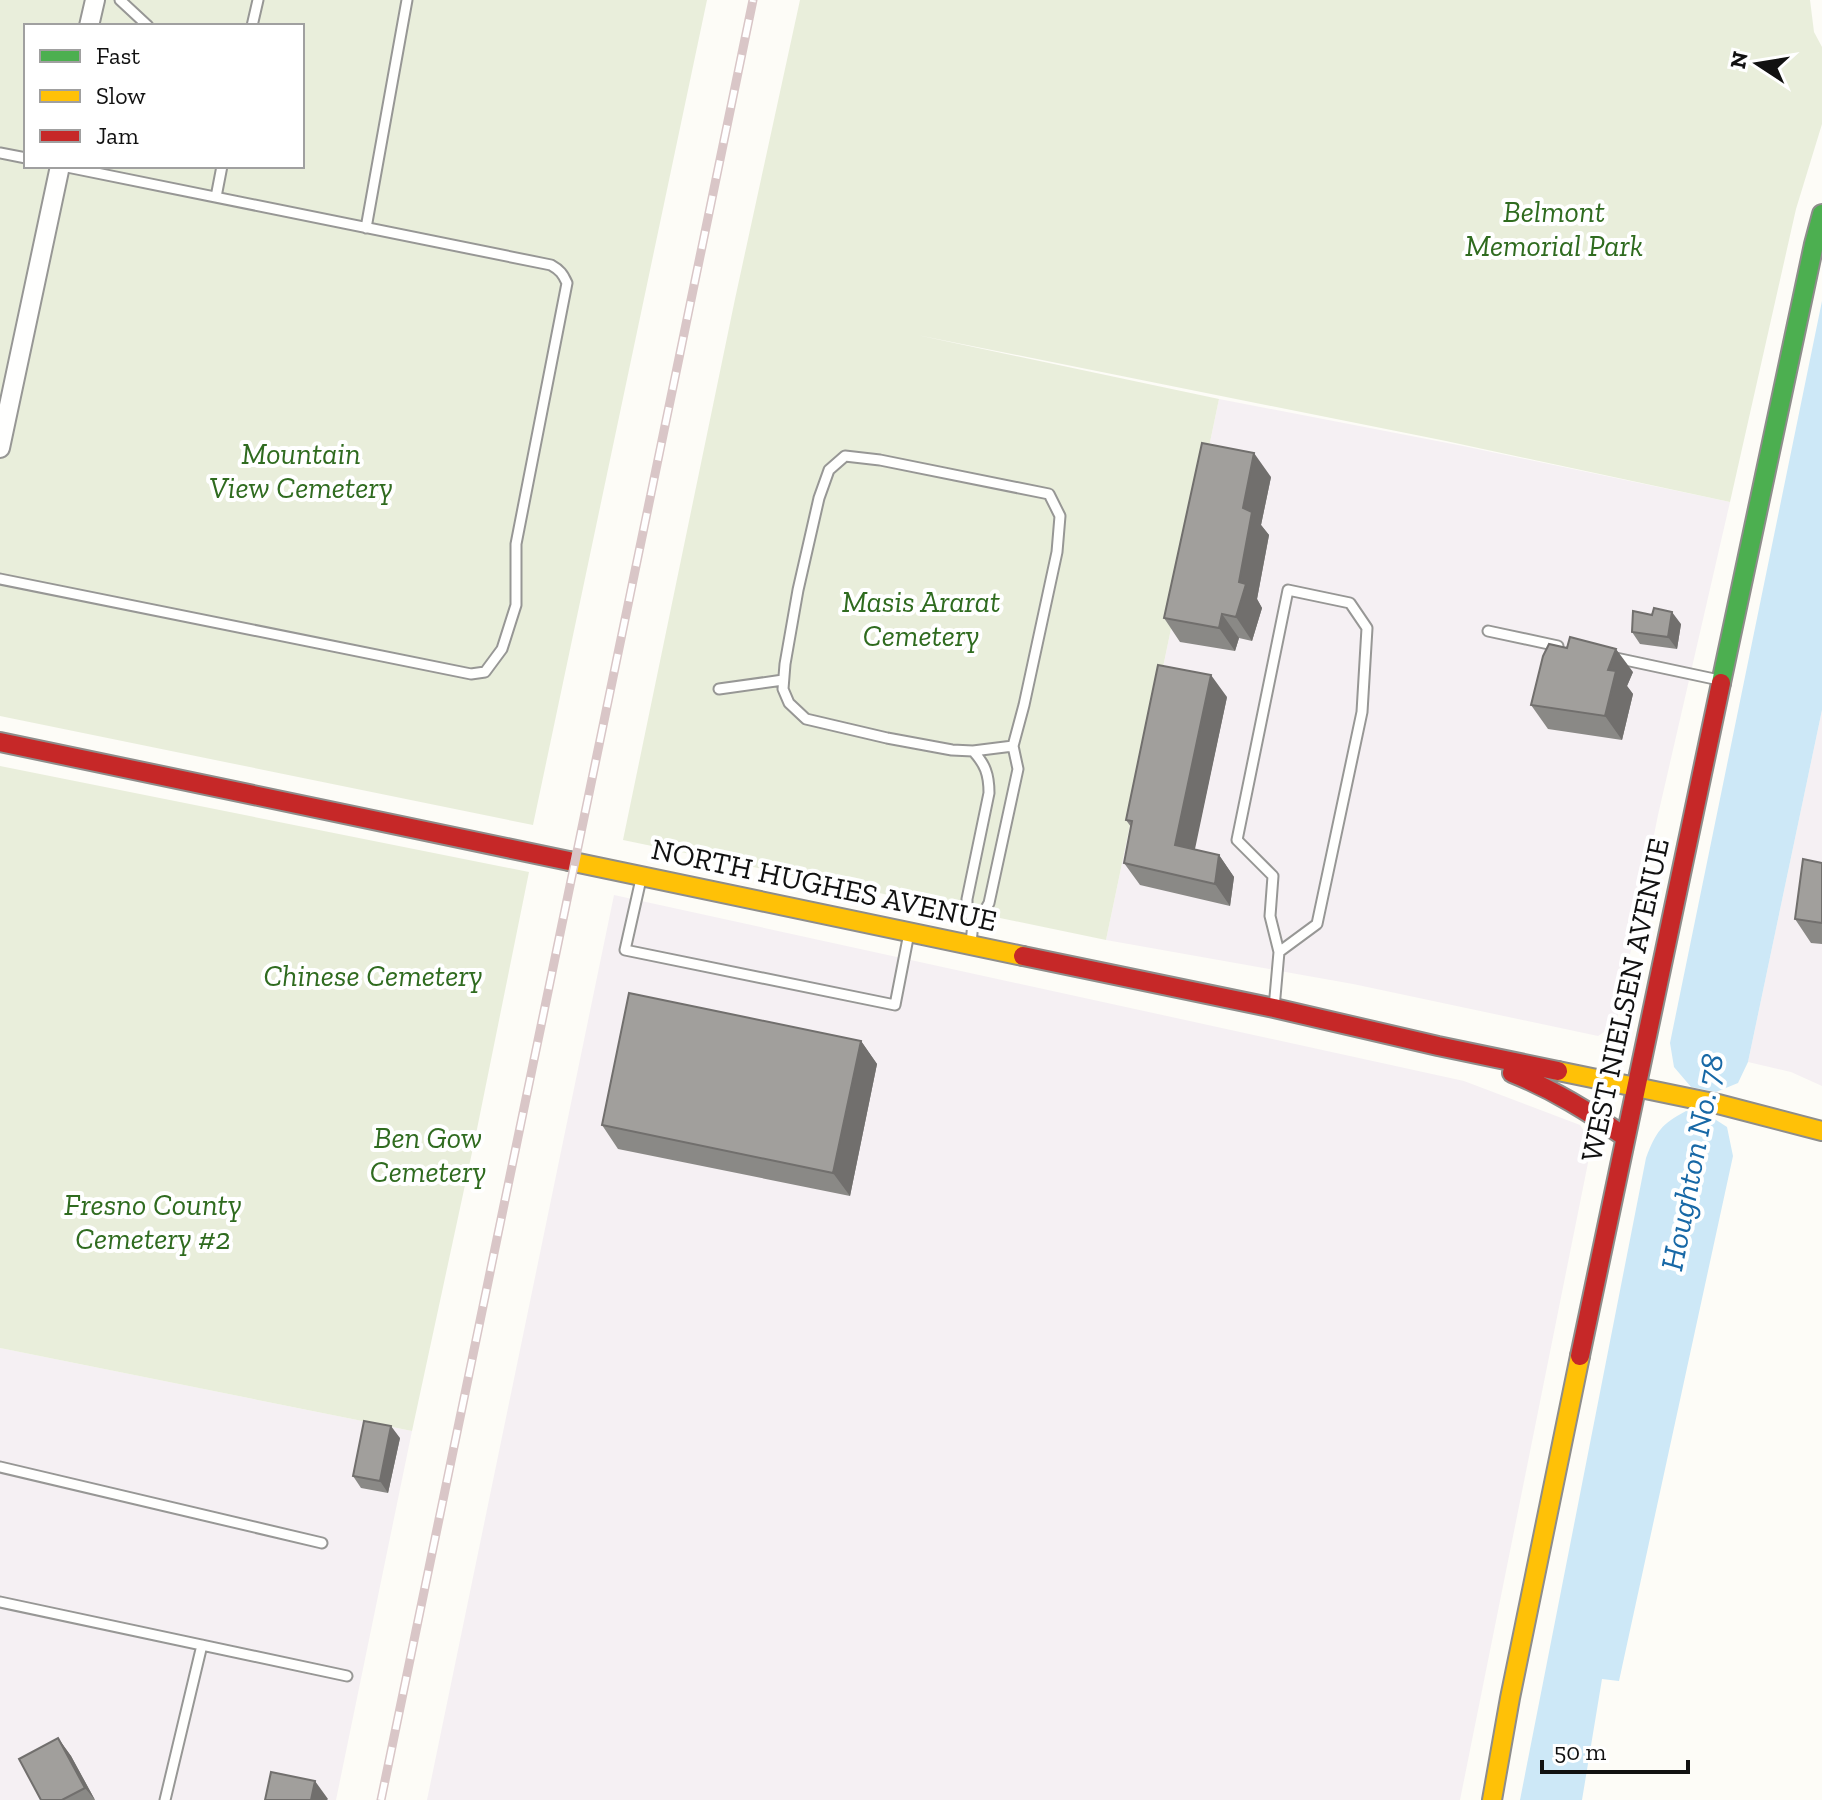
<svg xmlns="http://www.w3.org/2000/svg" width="1822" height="1800" viewBox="0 0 1822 1800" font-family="'Zilla Slab',serif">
<rect width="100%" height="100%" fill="#fdfcf7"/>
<path fill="#f5f0f3" d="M 1219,399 L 1463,446 L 1730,502 L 1658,815 L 1616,1024 L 1598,1036 L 1353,984 L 1106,940 Z
M 1822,710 L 1822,1086 L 1791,1072 L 1748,1062 Z
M 614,895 L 1464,1081 L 1580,1125 L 1592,1143 L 1460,1800 L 427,1800 Z
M 0,1348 L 412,1431 L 336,1800 L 0,1800 Z"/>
<path fill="#e9eedb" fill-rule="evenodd" d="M 0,0 L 707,0 L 533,825 L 0,716 ZM 26,26 L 302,26 L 302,166 L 26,166 Z
M 800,0 L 1810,0 L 1814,32 L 1822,47 L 1822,124 L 1796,209 L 1730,502 L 1446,441 L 917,335 L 1219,399 L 1106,940 L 623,840 L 735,299 Z
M 0,766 L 529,872 L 476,1134 L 412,1431 L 0,1348 Z"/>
<path fill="#cde8f7" d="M 1822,301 L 1822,710 L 1748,1062 L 1738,1083 L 1716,1092 L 1691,1087 L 1674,1067 L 1670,1043 Z
M 1686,1111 L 1710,1116 L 1727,1127 L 1733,1156 L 1619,1681 L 1602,1679 L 1582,1800 L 1520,1800 L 1646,1158 C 1656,1132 1661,1124 1686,1111 Z"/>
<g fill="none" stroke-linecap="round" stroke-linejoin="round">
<defs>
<path id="lane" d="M 120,0 L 148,26
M 252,26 L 258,0
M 0,153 L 26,158
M 216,197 L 222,166
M 366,228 L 407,0
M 0,579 L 471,674 L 485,672 L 502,649 L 516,605 L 516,544 L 567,283 C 563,274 560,270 551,265 L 62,166
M 1488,631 L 1558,646
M 1616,658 L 1719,680
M 719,689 L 783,680
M 641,879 L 625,950 L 895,1005 L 909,933
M 973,923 L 985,910 L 989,903 L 1018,769 L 1013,746 L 1024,705 L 1057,552 L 1060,516 L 1049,494 L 880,460 L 845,456 L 829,470 L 819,498 L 798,590 L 785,664 L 783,689 L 789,703 L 806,719 L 887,738 L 952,750 L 973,751 L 1013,746
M 971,943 L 973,923 L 967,906 L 967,899 L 989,793 C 989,774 985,764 973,751
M 1274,1008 L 1279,952 L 1270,916 L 1273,876 L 1237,840 L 1288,590 L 1350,603 L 1367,628 L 1362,712 L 1317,924 L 1279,952
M 0,1467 L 322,1543
M 0,1602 L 347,1676
M 165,1800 L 202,1645"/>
<path id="street" d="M 89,26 L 95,0
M 0,448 L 60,166"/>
<path id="fast" d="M 1721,683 L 1814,244 L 1822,214"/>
<path id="slow" d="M 569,861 L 1023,956
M 1558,1071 L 1718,1104 L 1822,1131
M 1492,1800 L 1510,1698 L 1580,1356"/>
<path id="jam" d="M 0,742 L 569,861
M 1023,956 L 1274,1008 L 1438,1046 L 1558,1071
M 1512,1073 C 1554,1090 1588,1111 1625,1137
M 1580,1356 L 1721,683"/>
</defs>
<use href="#lane" stroke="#979795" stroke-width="13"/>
<use href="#street" stroke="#979795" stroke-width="22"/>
<use href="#fast" stroke="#8e8d8b" stroke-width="22"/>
<use href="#slow" stroke="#8e8d8b" stroke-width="22"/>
<use href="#jam" stroke="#8e8d8b" stroke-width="22"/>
<use href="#lane" stroke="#fffffe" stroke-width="9"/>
<use href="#street" stroke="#fffffe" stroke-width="18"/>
<use href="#fast" stroke="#4caf50" stroke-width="18"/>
<use href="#slow" stroke="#ffc107" stroke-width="18"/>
<use href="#jam" stroke="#c62828" stroke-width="18"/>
<defs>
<path id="rail" d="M 381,1800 L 753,0"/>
</defs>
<use href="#rail" stroke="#d9c6c7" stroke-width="9"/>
<use href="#rail" stroke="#fff" stroke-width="6" stroke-dasharray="18" stroke-linecap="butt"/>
</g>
<path fill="#8a8986" d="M 1271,477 L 1261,525 L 1269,535 L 1257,599 L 1262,608 L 1252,641 L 1239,638 L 1235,651 L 1180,642 L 1164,618 Z
M 1681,624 L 1677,649 L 1640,644 L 1632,632 Z
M 1633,672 L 1627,686 L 1633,694 L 1622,740 L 1548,729 L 1531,705 Z
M 1227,697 L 1194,850 L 1219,855 L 1234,877 L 1230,906 L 1140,885 L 1124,863 L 1131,827 L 1126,820 Z
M 1822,863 L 1822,944 L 1811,943 L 1795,919 Z
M 861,1041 L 877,1064 L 850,1196 L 618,1149 L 602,1125 Z
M 400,1438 L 388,1493 L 361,1488 L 353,1476 Z
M 58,1738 L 71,1756 L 95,1800 L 41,1800 Z"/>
<path fill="#716f6d" d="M 1254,453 L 1271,477 L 1261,525 L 1269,535 L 1257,599 L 1262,608 L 1252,641 L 1236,617 L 1243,508 Z
M 1672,612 L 1681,624 L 1677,649 L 1668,637 Z
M 1222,614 L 1239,638 L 1235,651 L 1219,628 Z
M 1616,649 L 1633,672 L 1627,686 L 1633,694 L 1622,740 L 1605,716 L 1608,670 Z
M 1211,675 L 1227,697 L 1191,868 L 1175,845 Z
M 1219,855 L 1234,877 L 1230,906 L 1215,884 Z
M 861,1041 L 877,1064 L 850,1196 L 833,1173 Z
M 391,1426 L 400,1438 L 388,1493 L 380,1481 Z
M 58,1738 L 71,1756 L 95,1800 L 85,1788 Z
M 315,1781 L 328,1799 L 327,1800 L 311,1800 Z"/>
<path fill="#a19f9c" stroke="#716f6d" stroke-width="2" d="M 1202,443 L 1254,453 L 1243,508 L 1252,512 L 1239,582 L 1246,584 L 1236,617 L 1222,614 L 1219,628 L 1164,618 Z
M 1654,608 L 1672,612 L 1668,637 L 1632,632 L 1633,611 L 1652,615 Z
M 1570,637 L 1616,649 L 1608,670 L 1616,671 L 1605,716 L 1531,705 L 1543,656 L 1549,644 L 1567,648 Z
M 1158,665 L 1211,675 L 1175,845 L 1219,855 L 1215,884 L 1124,863 L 1132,821 L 1126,820 Z
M 1803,859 L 1822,863 L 1822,923 L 1795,919 Z
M 629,993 L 861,1041 L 833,1173 L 602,1125 Z
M 364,1421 L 391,1426 L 380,1481 L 353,1476 Z
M 58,1738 L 85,1788 L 62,1800 L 41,1800 L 19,1759 Z
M 271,1772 L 315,1781 L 311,1800 L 265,1800 Z"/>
<g text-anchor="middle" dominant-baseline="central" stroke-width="8" stroke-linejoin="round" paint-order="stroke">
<g font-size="30" font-style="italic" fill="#2f6b1f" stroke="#fff">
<text x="1554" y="212">Belmont<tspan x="1554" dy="34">Memorial Park</tspan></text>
<text x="301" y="454">Mountain<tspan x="301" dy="34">View Cemetery</tspan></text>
<text x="921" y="602">Masis Ararat<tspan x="921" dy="34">Cemetery</tspan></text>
<text x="373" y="976">Chinese Cemetery</text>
<text x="428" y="1138">Ben Gow<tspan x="428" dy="34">Cemetery</tspan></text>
<text x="153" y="1205">Fresno County<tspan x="153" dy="34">Cemetery #2</tspan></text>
</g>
<g font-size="30" fill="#111" stroke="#fff">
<text transform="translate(824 885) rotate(12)">NORTH HUGHES AVENUE</text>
<text transform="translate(1625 1000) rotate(-78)">WEST NIELSEN AVENUE</text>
</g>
<g font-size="32" font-style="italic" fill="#1768a6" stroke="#fff">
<text transform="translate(1692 1162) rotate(-79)">Houghton No. 78</text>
</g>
</g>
<rect x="24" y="24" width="280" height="144" fill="#ffffff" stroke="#a0a0a0" stroke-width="2"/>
<rect x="40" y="50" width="40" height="12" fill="#4caf50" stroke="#a0a0a0" stroke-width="2"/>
<text x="96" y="64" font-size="24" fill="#111111">Fast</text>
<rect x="40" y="90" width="40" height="12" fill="#ffc107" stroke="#a0a0a0" stroke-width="2"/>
<text x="96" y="104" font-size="24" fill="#111111">Slow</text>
<rect x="40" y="130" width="40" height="12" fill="#c62828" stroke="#a0a0a0" stroke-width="2"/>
<text x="96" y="144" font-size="24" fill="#111111">Jam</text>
<g transform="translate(1758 64) rotate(282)" stroke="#ffffff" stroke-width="6" paint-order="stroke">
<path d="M0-6L14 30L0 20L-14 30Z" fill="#111111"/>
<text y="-12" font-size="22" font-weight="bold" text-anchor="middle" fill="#111111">N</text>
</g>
<path d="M1542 1760v12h146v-12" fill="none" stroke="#111111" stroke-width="4"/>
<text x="1554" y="1760" font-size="24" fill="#111111" stroke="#ffffff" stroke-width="6" paint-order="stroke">50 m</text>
</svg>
